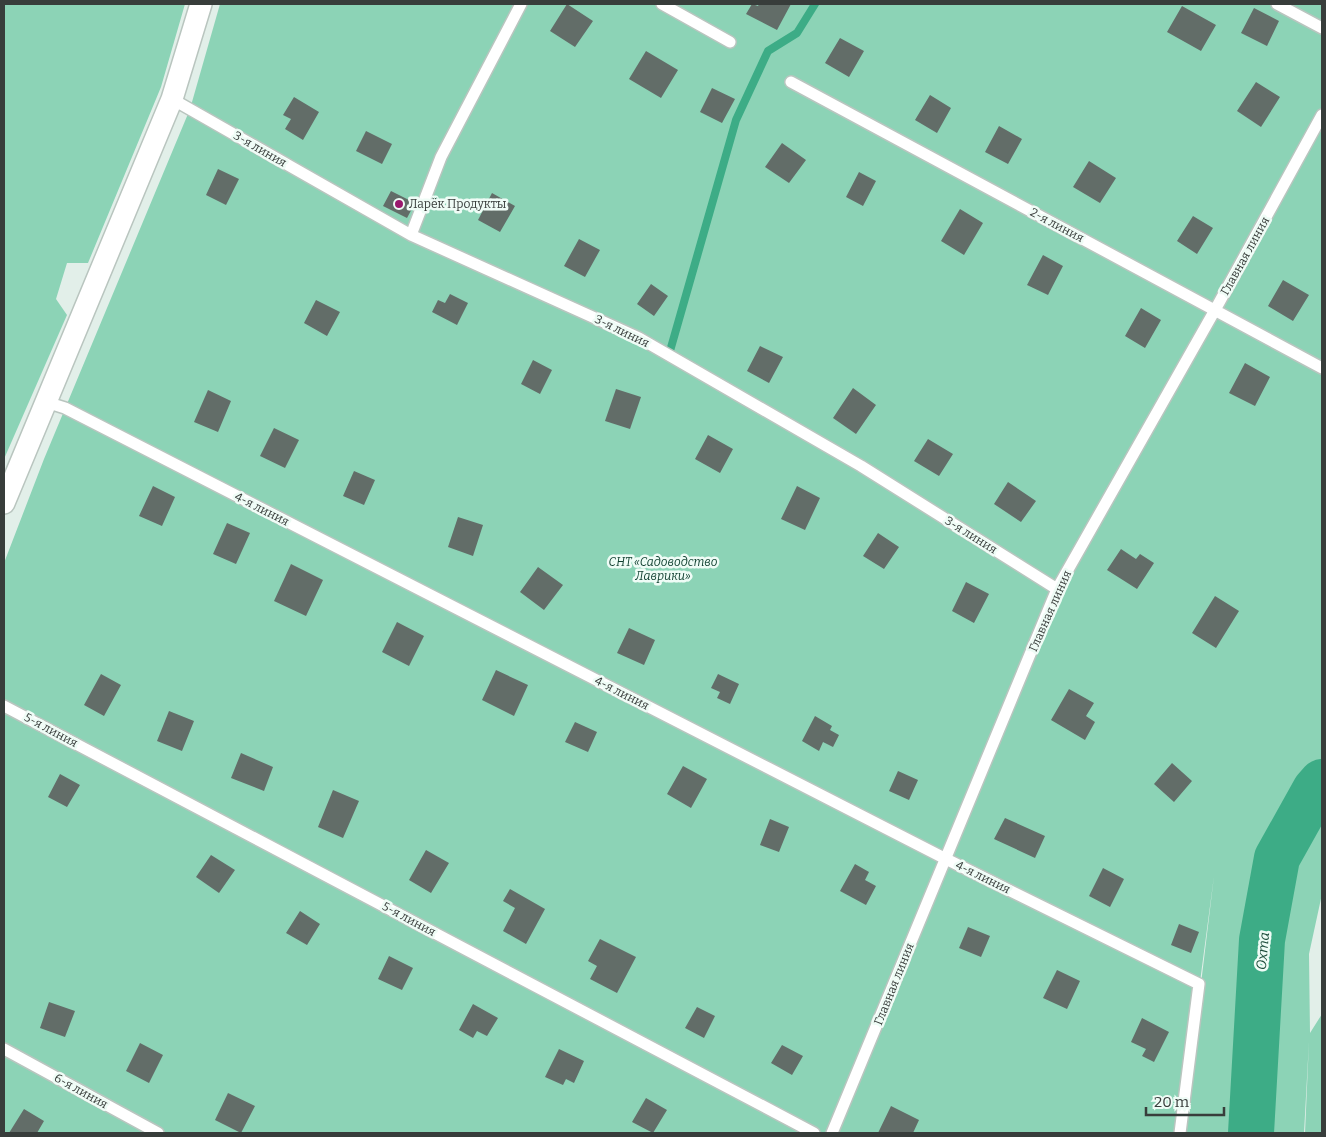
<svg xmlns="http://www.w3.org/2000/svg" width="1326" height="1137" viewBox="0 0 1326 1137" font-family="Bitter,serif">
<rect width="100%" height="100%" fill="#e2efe9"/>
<path fill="#8cd3b6" d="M 4,4 L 185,4 L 161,87 L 88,263 L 67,263 L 56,299 L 67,315 L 4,459 Z
M 220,4 L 1322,4 L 1322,894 L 1309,954 L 1310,1033 L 1322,1014 L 1322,1133 L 1305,1133 L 1309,1041 L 1304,1133 L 1183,1133 L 1214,876 L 1180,1133 L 4,1133 L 4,563 L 44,459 L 190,109 Z"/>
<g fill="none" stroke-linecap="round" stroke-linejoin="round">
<path stroke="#3dac86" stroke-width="8" d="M 670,351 L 736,120 L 768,51 L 797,33 L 815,4"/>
<path stroke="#3dac86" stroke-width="46" d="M 1251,1133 L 1262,940 L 1277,858 L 1315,790 L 1322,782"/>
</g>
<path fill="#626d68" d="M 567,4 L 593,21 L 575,47 L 550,31 Z
M 752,4 L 758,6 L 759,4 L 791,4 L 777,30 L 746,14 Z
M 1182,6 L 1216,25 L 1201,51 L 1167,32 Z
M 1254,8 L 1279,21 L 1267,46 L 1241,33 Z
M 840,38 L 864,51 L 849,77 L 825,63 Z
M 646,51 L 678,70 L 661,98 L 629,79 Z
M 1256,82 L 1280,97 L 1261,127 L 1237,111 Z
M 712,88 L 735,99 L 722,123 L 700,112 Z
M 930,95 L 951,108 L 937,133 L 915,120 Z
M 294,97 L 319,112 L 303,140 L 285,129 L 291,119 L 283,115 Z
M 999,126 L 1022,139 L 1008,164 L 985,152 Z
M 366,131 L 392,144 L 382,164 L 356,151 Z
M 782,143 L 806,160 L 789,183 L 765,167 Z
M 1089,161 L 1116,178 L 1100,203 L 1073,187 Z
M 218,169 L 239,179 L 226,205 L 206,195 Z
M 859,172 L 876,181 L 863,206 L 846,197 Z
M 391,191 L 415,203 L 407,218 L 383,206 Z
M 492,193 L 515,206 L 500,232 L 478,220 Z
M 960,209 L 983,223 L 964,255 L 941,241 Z
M 1193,216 L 1213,228 L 1197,254 L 1177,241 Z
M 579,239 L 600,250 L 585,277 L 564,266 Z
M 1043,255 L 1063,266 L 1048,295 L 1027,285 Z
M 1283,280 L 1309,295 L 1293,321 L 1268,306 Z
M 651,284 L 668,296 L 654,316 L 637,304 Z
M 450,294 L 468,303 L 457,325 L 432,312 L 438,300 L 445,303 Z
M 316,300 L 340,312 L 327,336 L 304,323 Z
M 1141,308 L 1161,320 L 1145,348 L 1125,336 Z
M 760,346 L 783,357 L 769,383 L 747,371 Z
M 533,360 L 552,370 L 540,394 L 521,384 Z
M 1245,363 L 1270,377 L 1255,406 L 1229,393 Z
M 853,388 L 876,405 L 856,434 L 833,418 Z
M 616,389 L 641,397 L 630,429 L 605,421 Z
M 208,390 L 231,401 L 218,432 L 194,422 Z
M 274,428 L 299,440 L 285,468 L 260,456 Z
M 708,435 L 733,449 L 720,473 L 695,459 Z
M 928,439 L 953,454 L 939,476 L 914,461 Z
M 354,471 L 375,480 L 364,505 L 343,496 Z
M 1008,482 L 1036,501 L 1021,522 L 994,504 Z
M 153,486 L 175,497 L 162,526 L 139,516 Z
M 797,486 L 820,498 L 805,530 L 781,519 Z
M 458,517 L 483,525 L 473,556 L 448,547 Z
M 227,523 L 250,533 L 236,564 L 213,554 Z
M 878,533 L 899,547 L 884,569 L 863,556 Z
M 1121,549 L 1136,559 L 1140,554 L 1154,563 L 1137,589 L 1107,570 Z
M 291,564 L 323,580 L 306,616 L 274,601 Z
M 538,567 L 563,585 L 544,610 L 520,592 Z
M 966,582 L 989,594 L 974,623 L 952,611 Z
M 1215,596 L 1239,611 L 1216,648 L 1192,633 Z
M 397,622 L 424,636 L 409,666 L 382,652 Z
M 629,628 L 655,640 L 644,665 L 617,653 Z
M 496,670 L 528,685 L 514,716 L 482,700 Z
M 101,674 L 121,685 L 104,716 L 84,705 Z
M 718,674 L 739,684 L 730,704 L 717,698 L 720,692 L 711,688 Z
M 1069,689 L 1094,703 L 1086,716 L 1095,722 L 1085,740 L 1051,720 Z
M 169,711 L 194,721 L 182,751 L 157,741 Z
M 815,716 L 832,726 L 830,730 L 839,735 L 833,747 L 823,742 L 819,751 L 802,741 Z
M 575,722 L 597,732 L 588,752 L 565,742 Z
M 241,753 L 273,767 L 264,791 L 231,778 Z
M 1172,763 L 1192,781 L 1174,802 L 1154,784 Z
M 683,766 L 707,779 L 691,808 L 667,794 Z
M 898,771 L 918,780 L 909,800 L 889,791 Z
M 60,774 L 80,785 L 67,807 L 48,797 Z
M 333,790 L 359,801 L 343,838 L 318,827 Z
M 1005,818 L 1045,836 L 1035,858 L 994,839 Z
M 770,819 L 789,827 L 779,852 L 760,845 Z
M 426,850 L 449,863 L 431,893 L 409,880 Z
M 211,855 L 235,870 L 219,893 L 196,877 Z
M 855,864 L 869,872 L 865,880 L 876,886 L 866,905 L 840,891 Z
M 1103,868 L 1124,879 L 1110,907 L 1089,896 Z
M 510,889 L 545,909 L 526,944 L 503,931 L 515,908 L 503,901 Z
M 300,911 L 320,924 L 307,945 L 286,933 Z
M 1179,924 L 1199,932 L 1191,953 L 1171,945 Z
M 968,927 L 990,936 L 981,957 L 959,948 Z
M 600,939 L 636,957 L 617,993 L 590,979 L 597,966 L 588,961 Z
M 389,956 L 413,968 L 402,990 L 378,979 Z
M 1057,970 L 1080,981 L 1067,1009 L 1043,998 Z
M 49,1002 L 75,1011 L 65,1037 L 40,1028 Z
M 473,1004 L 498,1018 L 487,1036 L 477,1031 L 473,1038 L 459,1030 Z
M 697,1007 L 715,1016 L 704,1038 L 685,1028 Z
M 1142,1018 L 1169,1032 L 1154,1062 L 1142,1056 L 1146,1049 L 1131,1042 Z
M 140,1043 L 163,1055 L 149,1083 L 126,1071 Z
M 782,1045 L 803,1056 L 792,1075 L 771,1063 Z
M 559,1049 L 584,1061 L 574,1083 L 566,1079 L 563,1085 L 545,1077 Z
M 228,1093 L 255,1106 L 241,1133 L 215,1120 Z
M 646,1098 L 667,1110 L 653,1133 L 632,1122 Z
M 891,1106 L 919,1120 L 913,1133 L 878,1133 Z
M 24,1109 L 44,1121 L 37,1133 L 9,1133 Z"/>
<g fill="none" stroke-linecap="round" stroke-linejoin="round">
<defs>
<path id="lane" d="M 662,4 L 730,42
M 1277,4 L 1322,28
M 791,82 L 1322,368
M 172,99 L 411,235 L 639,338 L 861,466 L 1057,589
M 411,235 L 441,157 L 521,4
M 46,402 L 65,408 L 946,859 L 1199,984 L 1180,1133
M 4,706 L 814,1133
M 4,1049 L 158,1133
M 832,1133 L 1057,589 L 1215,310 L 1322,115"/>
<path id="street" d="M 4,503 L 172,99 L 201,4"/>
</defs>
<use href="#lane" stroke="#b9c5bf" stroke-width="14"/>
<use href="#street" stroke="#b9c5bf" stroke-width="24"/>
<use href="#lane" stroke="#fff" stroke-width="11"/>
<use href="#street" stroke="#fff" stroke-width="21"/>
</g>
<circle fill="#9a186d" stroke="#effcf6" stroke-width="2" cx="399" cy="204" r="5"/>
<g text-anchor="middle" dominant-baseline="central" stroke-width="5" stroke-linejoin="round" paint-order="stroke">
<g font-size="12" fill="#383d3b" stroke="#effcf6">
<text transform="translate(260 149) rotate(30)">3-я линия</text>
<text transform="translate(1057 225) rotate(28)">2-я линия</text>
<text transform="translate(1245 256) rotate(-61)">Главная линия</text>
<text transform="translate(622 331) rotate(26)">3-я линия</text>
<text transform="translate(262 509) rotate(27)">4-я линия</text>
<text transform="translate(971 535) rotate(32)">3-я линия</text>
<text transform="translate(1050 611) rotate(-66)">Главная линия</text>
<text transform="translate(622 693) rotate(27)">4-я линия</text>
<text transform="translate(51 730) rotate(28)">5-я линия</text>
<text transform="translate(983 877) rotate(26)">4-я линия</text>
<text transform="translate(409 919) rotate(28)">5-я линия</text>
<text transform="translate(894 984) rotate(-68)">Главная линия</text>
<text transform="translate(81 1091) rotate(29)">6-я линия</text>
</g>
<g font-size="12" fill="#383d3b" stroke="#effcf6" text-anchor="start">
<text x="409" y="204">Ларёк Продукты</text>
</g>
<g font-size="12" font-style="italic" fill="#0e3e2e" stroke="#effcf6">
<text x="663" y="562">СНТ «Садоводство<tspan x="663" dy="14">Лаврики»</tspan></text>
</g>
<g font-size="14" font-style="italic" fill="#1f4d3c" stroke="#effcf6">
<text transform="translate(1263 951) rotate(-85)">Охта</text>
</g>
</g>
<rect width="1326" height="1137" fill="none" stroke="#383d3b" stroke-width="10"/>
<path d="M1146 1107v8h78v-8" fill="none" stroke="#383d3b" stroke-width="2.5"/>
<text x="1154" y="1107" font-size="15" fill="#383d3b" stroke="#effcf6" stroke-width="4" paint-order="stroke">20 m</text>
</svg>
